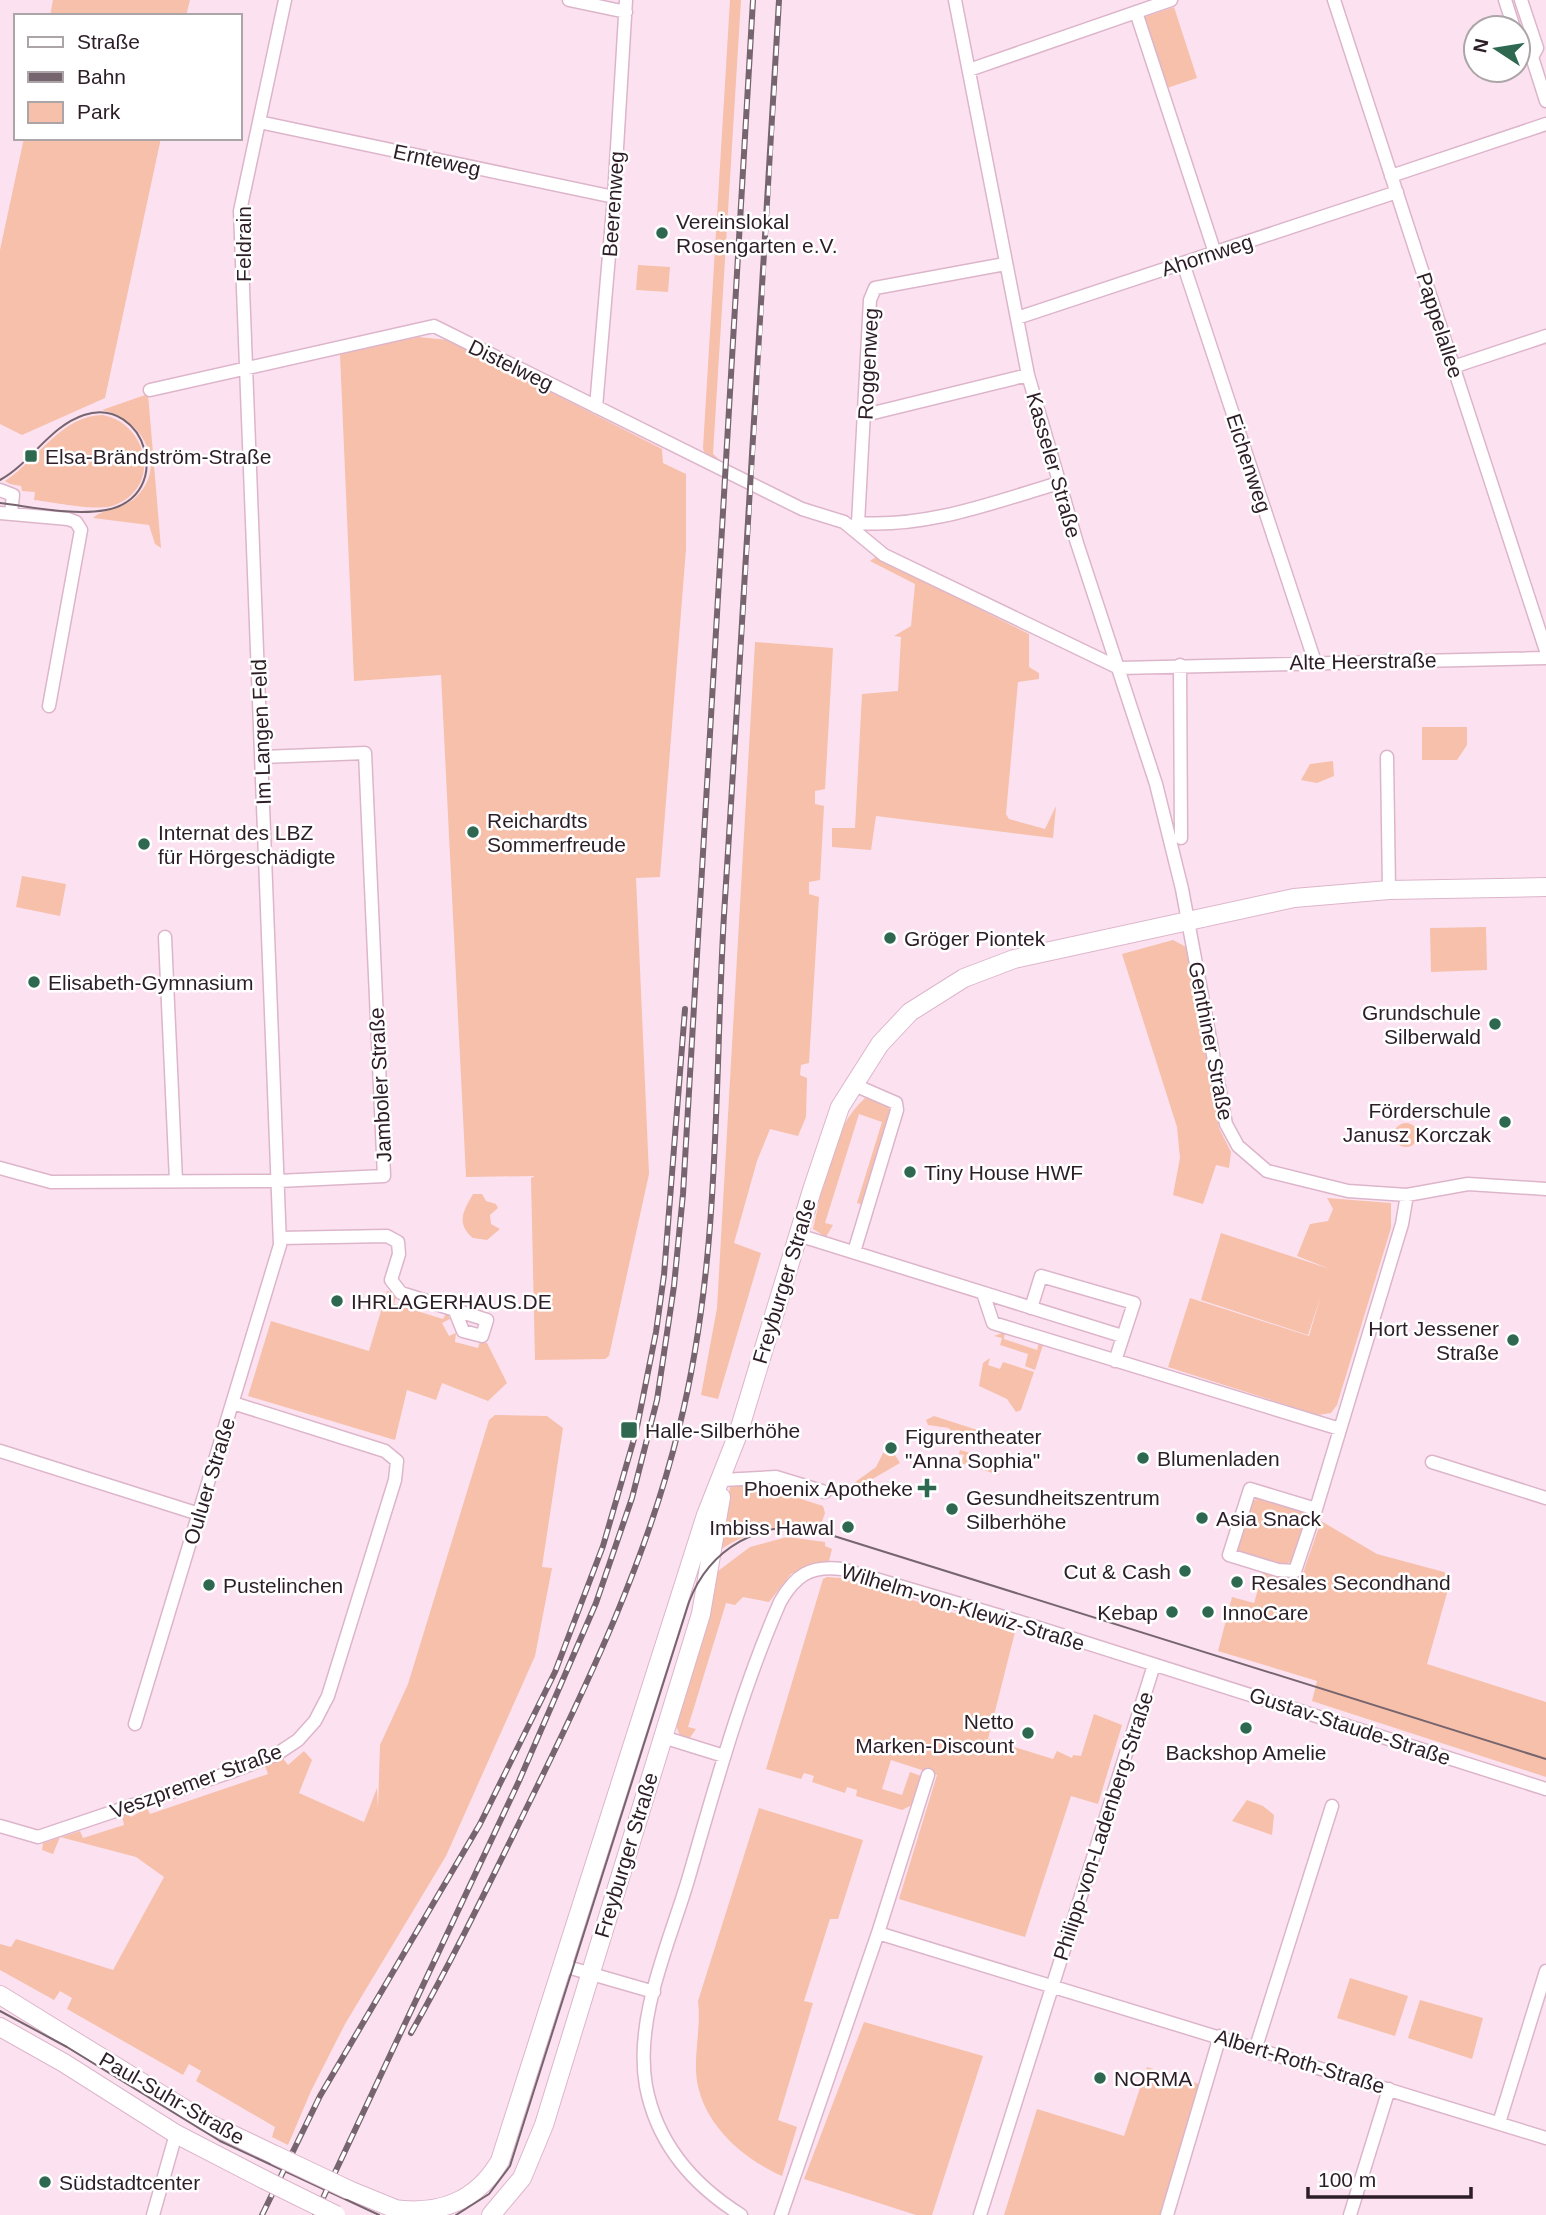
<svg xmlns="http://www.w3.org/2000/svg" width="1546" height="2215" viewBox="0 0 1546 2215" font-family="Arial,sans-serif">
<rect width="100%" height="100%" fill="#fce2f0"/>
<path fill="#f6c0aa" d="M 53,0 L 190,0 L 186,16 L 50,16 Z
M 730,0 L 741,0 L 713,454 L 722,462 L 704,452 L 703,448 Z
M 1174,7 L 1197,78 L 1167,88 L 1144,17 Z
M 24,138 L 161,138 L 105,398 L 22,435 L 0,424 L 0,250 Z
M 638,265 L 670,267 L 668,292 L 636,290 Z
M 418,337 L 449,340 L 662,449 L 663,463 L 686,474 L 686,549 L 660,877 L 636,878 L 649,1174 L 609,1356 L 605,1359 L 535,1360 L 531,1178 L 535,1176 L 466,1177 L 441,675 L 354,681 L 340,354 Z
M 148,394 L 161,548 L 155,544 L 149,525 L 93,518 C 103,508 124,510 137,496 C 169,464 140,417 102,410 Z
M 103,415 C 148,424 162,487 115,505 C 97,512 54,502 34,500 L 35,492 L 22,491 L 21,486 L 10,484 L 5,481 C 37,460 62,415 103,415 Z
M 876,557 L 1029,634 L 1029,667 L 1039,673 L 1039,679 L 1018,682 L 1006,814 L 1009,819 L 1045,829 L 1056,806 L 1053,838 L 876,816 L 871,850 L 832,847 L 832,828 L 855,828 L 862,694 L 898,691 L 901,637 L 894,636 L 911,626 L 915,584 L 870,561 Z
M 755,642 L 833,648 L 825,789 L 815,791 L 815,804 L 824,806 L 820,880 L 809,882 L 809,894 L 819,897 L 809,1063 L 801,1065 L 800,1075 L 807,1078 L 806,1117 L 798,1136 L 770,1129 L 757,1161 L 734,1243 L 761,1253 L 718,1399 L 701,1395 L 717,1308 Z
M 1422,727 L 1467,727 L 1467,745 L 1457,760 L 1422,760 Z
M 1333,761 L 1334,776 L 1317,783 L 1301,780 L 1310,764 Z
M 22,876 L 66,884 L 60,916 L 16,907 Z
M 1486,927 L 1487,970 L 1431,972 L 1430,928 Z
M 1173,940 L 1190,949 L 1219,1128 L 1231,1152 L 1229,1168 L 1216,1165 L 1203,1204 L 1173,1195 L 1180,1158 L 1177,1127 L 1122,954 Z
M 865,1098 L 885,1104 L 891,1111 L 864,1205 L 857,1203 L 882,1122 L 859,1114 L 825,1223 L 833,1225 L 826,1237 L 813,1229 C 824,1184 830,1130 865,1098 Z
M1394 1135a12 12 0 1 1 24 0a12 12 0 1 1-24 0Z
M 473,1194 L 482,1194 L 486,1201 L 496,1204 L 498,1208 L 490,1215 L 491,1224 L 500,1229 L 487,1240 L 473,1238 C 455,1223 464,1210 473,1194 Z
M 1327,1198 L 1391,1203 L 1391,1228 L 1337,1405 L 1331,1413 L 1318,1415 L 1168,1367 L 1190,1298 L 1309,1336 L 1321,1295 L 1308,1335 L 1201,1300 L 1221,1233 L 1330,1269 L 1297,1256 L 1310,1224 L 1328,1221 L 1333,1209 Z
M 387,1291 L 397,1294 L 394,1304 L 443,1319 L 447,1312 L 450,1319 L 442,1323 L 449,1336 L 456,1333 L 455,1342 L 478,1348 L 480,1341 L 487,1343 L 507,1383 L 488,1401 L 442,1383 L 436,1400 L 407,1390 L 395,1440 L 248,1396 L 271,1321 L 369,1351 Z
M 1005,1332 L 1004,1339 L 1037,1350 L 1039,1343 L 1043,1345 L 1035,1370 L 1025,1366 L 1028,1354 L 1000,1345 L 1002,1338 L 994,1336 Z
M 990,1358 L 988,1365 L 1000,1369 L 1003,1362 L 1034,1372 L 1021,1410 L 1016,1412 L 1007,1399 L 979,1386 L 983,1363 Z
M 495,1415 L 547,1416 L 563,1428 L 542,1567 L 552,1568 L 535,1656 L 446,1856 L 345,2024 L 311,2091 L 288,2145 L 272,2137 L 275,2127 L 196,2081 L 201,2071 L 189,2064 L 183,2075 L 67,2009 L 72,1998 L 60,1991 L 54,2000 L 0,1970 L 0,1944 L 11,1947 L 16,1939 L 113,1970 L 164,1877 L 136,1857 L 60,1837 L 53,1854 L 42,1850 L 43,1843 L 80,1831 L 83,1838 L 124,1825 L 122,1816 L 128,1814 L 131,1817 L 147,1808 L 150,1814 L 268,1774 L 265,1766 L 282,1757 L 288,1765 L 304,1751 L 312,1760 L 299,1793 L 364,1822 L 377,1788 L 378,1808 L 380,1745 L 408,1684 L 489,1420 Z
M 934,1416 L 996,1436 L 990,1440 L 956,1430 L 952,1432 L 949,1428 L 928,1425 L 926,1420 Z
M 960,1450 L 995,1460 L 999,1475 L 961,1463 L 964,1455 L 959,1454 Z
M 883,1453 L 895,1455 L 900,1463 L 862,1485 L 854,1483 L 876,1467 Z
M 775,1481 L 773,1490 L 823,1506 L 825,1513 L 821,1524 L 830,1527 L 829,1531 C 787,1519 753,1528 717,1552 L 731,1483 Z
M 1261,1497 L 1300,1507 L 1308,1525 L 1298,1555 L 1291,1562 L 1280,1565 L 1240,1554 L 1237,1548 L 1248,1503 Z
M 1321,1521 L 1377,1554 L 1444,1572 L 1451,1579 L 1427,1664 L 1546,1702 L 1546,1777 L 1312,1701 L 1317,1681 L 1218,1651 L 1232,1597 L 1254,1603 L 1265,1566 L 1302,1576 Z
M 787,1537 L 825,1542 L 825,1546 L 832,1549 L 829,1561 L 815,1563 L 791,1574 L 769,1602 L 743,1597 L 735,1605 L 726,1603 L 688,1727 L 696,1729 L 689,1739 L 680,1736 L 675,1723 L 714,1574 L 750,1547 Z
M 827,1577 L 841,1578 L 1015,1632 L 988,1739 L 1053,1759 L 1057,1751 L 1072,1758 L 1073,1755 L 1081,1756 L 1094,1714 L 1122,1725 L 1098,1804 L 1071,1796 L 1025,1937 L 899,1899 L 937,1775 L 891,1760 L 882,1789 L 902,1795 L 910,1772 L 924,1777 L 912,1805 L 902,1810 L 856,1796 L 857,1790 L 847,1787 L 845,1793 L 812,1782 L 814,1776 L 804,1773 L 801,1779 L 766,1769 L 823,1579 Z
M 1247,1800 L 1263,1806 L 1274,1815 L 1272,1835 L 1232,1821 Z
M 759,1808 L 863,1840 L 838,1919 L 830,1919 L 804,2001 L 813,2003 L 778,2120 L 797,2127 L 782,2176 C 741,2158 699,2121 696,2072 C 695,2048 701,2025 698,2001 Z
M 1350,1978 L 1408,1996 L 1395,2036 L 1337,2018 Z
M 1420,2000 L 1483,2018 L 1472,2059 L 1408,2038 Z
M 864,2022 L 983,2056 L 932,2215 L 916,2215 L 804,2179 Z
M 1147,2067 L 1205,2086 L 1161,2215 L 1004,2215 L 1037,2109 L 1124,2136 Z"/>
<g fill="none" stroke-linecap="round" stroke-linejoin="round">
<defs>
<path id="street" d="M 569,0 L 626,12
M 955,0 L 1028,375 L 1077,543 L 1156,784 L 1182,889 L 1226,1124 L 1238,1146 L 1267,1171 L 1348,1191 L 1407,1195 L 1468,1184 L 1546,1189
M 1334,0 L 1546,651
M 1505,0 L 1514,28
M 1521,0 L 1537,48 L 1532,57 L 1546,101
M 1136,12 L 1215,253
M 1518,39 L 1523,53 L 1532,57
M 969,70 L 1171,0
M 259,122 L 614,197
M 1391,176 L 1546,124
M 1183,263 L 1315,662
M 1017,318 L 1397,192
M 1453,367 L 1546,336
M 150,390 L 434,326 L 802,509 L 844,522 L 884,555 L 1119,668 L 1546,658
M 596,407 L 614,197 L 626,0
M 865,415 L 1028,375
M 0,490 L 13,495 L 11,514
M 0,513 L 68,519 L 76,522 L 81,530 L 49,706
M 858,523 C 928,528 994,502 1059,483
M 852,526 L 858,523 L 870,300 L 875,288 L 1005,264
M 1180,665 L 1181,838
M 1387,757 L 1389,890
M 165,937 L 176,1181
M 852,1084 L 896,1103 L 897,1110 L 854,1252
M 0,1168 L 51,1182 L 278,1181 L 384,1176 L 365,753 L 262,757
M 798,1235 L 1122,1336
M 280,1238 L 387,1236 L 398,1242 L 399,1254 L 391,1280 L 401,1293 L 487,1320 L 482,1336 L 463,1331 L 455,1311
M 983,1293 L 993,1323 L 1340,1429
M 1031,1308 L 1041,1276 L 1134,1303 L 1115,1361
M 0,1451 L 199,1514
M 1432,1462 L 1546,1498
M 722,1480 L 776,1477 L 825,1492
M 1316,1509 L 1295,1571 L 1278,1570 L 1229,1555 L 1250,1489 L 1316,1509 L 1402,1224 L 1407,1195
M 135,1724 L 280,1245 L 240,211 L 285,0
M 663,1737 L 724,1756
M 0,1826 L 38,1837 L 231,1772 L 277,1754 L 298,1740 L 315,1721 L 328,1696 L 395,1480 L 397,1461 L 385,1451 L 233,1403
M 878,1933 L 1546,2138
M 564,1966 L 654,1992
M 1256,2047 L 1332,1806
M 1499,2123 L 1546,1971
M 153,2215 L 176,2134
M 741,2215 C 693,2185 657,2144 646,2086 C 634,2019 669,1944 688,1880 C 715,1787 741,1691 780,1602 C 795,1575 811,1565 842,1569 L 1014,1620 L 1546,1789
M 781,2215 L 878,1933 L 928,1775
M 980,2215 L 1154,1665
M 1167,2215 L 1220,2036
M 1350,2215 L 1389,2089"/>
<path id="secondary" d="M 0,1995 L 206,2122 L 275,2155
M 0,2027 L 64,2063 L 176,2134 L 265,2180
M 349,2190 L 403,2212
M 393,2209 C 439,2215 476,2202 500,2161 L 706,1515 L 738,1434 L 812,1190 L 840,1107 L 880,1044 L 910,1012 L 964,978 L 1014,959 L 1294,898 L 1389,890 L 1546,887
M 491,2215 L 522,2178 L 544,2125 L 701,1614 L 721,1497"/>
</defs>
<use href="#street" stroke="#ddb5cb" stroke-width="15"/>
<use href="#secondary" stroke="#ddb5cb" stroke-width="20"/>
<use href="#street" stroke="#fff" stroke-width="12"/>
<use href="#secondary" stroke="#fff" stroke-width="18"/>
<path stroke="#76646e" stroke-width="2" d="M 0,480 C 30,464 50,426 84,415 C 145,395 177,496 106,510 C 73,516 33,507 0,503
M 0,2011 L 67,2047 L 220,2141 L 379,2215
M 456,2215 L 489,2194 L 510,2166 L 689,1602 C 709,1549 762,1517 818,1531 L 1546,1759"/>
<defs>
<path id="rail" d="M 411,2033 C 454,1957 492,1878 531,1799 C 590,1679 647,1559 679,1428 C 721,1260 714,1087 724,915 C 743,610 763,305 779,0
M 262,2215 L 320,2096 L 480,1824 L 555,1672 L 603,1546 L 636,1432 L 656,1332 L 664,1275 L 685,1009
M 315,2215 L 519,1781 L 596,1603 L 632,1498 L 657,1400 L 674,1286 L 683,1194 L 753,0"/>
</defs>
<use href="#rail" stroke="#76646e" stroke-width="6"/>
<use href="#rail" stroke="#fff" stroke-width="3.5" stroke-dasharray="10" stroke-linecap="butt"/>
<defs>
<path id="secondary-bridge" d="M 275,2155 L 349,2190
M 265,2180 L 336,2215"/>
</defs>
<use href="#secondary-bridge" stroke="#ddb5cb" stroke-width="20" stroke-linecap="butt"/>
<use href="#secondary-bridge" stroke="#fff" stroke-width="18"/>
</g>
<g fill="#2f6850" stroke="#fff" stroke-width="2.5">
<circle cx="662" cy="233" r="7"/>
<rect x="24" y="449" width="14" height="14" rx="3.5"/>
<circle cx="473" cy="832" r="7"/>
<circle cx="144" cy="844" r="7"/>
<circle cx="890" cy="938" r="7"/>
<circle cx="34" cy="982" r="7"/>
<circle cx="1495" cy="1024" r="7"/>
<circle cx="1505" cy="1122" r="7"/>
<circle cx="910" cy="1172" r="7"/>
<circle cx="337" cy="1301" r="7"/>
<circle cx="1513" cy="1340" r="7"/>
<rect x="620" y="1421" width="18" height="18" rx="3.5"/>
<circle cx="891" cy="1448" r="7"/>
<circle cx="1143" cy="1458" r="7"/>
<path d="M923.5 1477.5h7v7h7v7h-7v7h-7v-7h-7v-7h7z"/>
<circle cx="952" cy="1509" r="7"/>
<circle cx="1202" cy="1518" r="7"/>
<circle cx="848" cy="1527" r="7"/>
<circle cx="1185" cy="1571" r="7"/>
<circle cx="1237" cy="1582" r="7"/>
<circle cx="209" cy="1585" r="7"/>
<circle cx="1172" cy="1612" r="7"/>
<circle cx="1208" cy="1612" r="7"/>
<circle cx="1246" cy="1728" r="7"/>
<circle cx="1028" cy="1733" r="7"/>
<circle cx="1100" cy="2078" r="7"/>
<circle cx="45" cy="2182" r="7"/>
</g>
<g text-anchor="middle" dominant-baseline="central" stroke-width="5" stroke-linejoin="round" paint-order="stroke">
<g font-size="21" fill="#2c1d26" stroke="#fff">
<text transform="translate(437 160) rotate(12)">Ernteweg</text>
<text transform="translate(613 204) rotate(-86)">Beerenweg</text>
<text transform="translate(243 244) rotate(-90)">Feldrain</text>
<text transform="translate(1207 255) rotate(-18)">Ahornweg</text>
<text transform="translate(1440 325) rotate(72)">Pappelallee</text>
<text transform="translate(868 364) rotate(-87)">Roggenweg</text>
<text transform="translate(511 365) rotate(26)">Distelweg</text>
<text transform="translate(1249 463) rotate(72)">Eichenweg</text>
<text transform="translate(1054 465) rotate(74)">Kasseler Straße</text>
<text transform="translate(1363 661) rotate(-1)">Alte Heerstraße</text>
<text transform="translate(261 732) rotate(-92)">Im Langen Feld</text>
<text transform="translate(1211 1041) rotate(79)">Genthiner Straße</text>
<text transform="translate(380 1085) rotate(-93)">Jamboler Straße</text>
<text transform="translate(784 1281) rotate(-73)">Freyburger Straße</text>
<text transform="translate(209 1481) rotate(-73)">Ouluer Straße</text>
<text transform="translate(963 1607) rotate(17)">Wilhelm-von-Klewiz-Straße</text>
<text transform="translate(1350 1726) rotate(18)">Gustav-Staude-Straße</text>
<text transform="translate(196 1781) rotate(-20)">Veszpremer Straße</text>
<text transform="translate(1103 1826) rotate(-72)">Philipp-von-Ladenberg-Straße</text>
<text transform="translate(626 1855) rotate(-73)">Freyburger Straße</text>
<text transform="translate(1300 2061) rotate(17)">Albert-Roth-Straße</text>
<text transform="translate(172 2098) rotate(30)">Paul-Suhr-Straße</text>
</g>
<g font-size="21" fill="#2c1d26" stroke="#fff" text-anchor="start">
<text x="676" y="221">Vereinslokal<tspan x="676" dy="24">Rosengarten e.V.</tspan></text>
<text x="45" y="456">Elsa-Brändström-Straße</text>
<text x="487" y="820">Reichardts<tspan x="487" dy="24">Sommerfreude</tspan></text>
<text x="158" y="832">Internat des LBZ<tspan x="158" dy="24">für Hörgeschädigte</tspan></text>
<text x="904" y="938">Gröger Piontek</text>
<text x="48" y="982">Elisabeth-Gymnasium</text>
<text x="1481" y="1012" text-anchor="end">Grundschule<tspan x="1481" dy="24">Silberwald</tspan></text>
<text x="1491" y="1110" text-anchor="end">Förderschule<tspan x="1491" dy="24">Janusz Korczak</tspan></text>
<text x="924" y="1172">Tiny House HWF</text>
<text x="351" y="1301">IHRLAGERHAUS.DE</text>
<text x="1499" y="1328" text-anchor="end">Hort Jessener<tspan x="1499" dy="24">Straße</tspan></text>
<text x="645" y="1430">Halle-Silberhöhe</text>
<text x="905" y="1436">Figurentheater<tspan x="905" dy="24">"Anna Sophia"</tspan></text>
<text x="1157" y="1458">Blumenladen</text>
<text x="913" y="1488" text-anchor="end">Phoenix Apotheke</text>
<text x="966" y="1497">Gesundheitszentrum<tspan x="966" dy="24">Silberhöhe</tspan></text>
<text x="1216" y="1518">Asia Snack</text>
<text x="834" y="1527" text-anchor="end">Imbiss Hawal</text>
<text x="1171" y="1571" text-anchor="end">Cut &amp; Cash</text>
<text x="1251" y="1582">Resales Secondhand</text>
<text x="223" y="1585">Pustelinchen</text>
<text x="1158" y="1612" text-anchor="end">Kebap</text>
<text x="1222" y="1612">InnoCare</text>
<text x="1014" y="1721" text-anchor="end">Netto<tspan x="1014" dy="24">Marken-Discount</tspan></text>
<text x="1246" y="1752" text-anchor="middle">Backshop Amelie</text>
<text x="1114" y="2078">NORMA</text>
<text x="59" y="2182">Südstadtcenter</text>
</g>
</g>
<rect x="14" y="14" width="228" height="126" fill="#ffffff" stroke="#aba5a8" stroke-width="2"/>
<rect x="28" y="37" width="35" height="10" fill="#ffffff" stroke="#aba5a8" stroke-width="2"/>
<text x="77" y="49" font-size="21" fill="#2c1d26">Straße</text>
<rect x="28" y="72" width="35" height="10" fill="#76646e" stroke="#aba5a8" stroke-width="2"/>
<text x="77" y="84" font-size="21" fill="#2c1d26">Bahn</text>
<rect x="28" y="102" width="35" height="21" fill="#f6c0aa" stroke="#aba5a8" stroke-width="2"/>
<text x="77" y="119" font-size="21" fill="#2c1d26">Park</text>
<g transform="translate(1497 49) rotate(282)"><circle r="33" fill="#ffffff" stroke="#aba5a8" stroke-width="2"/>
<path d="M0-5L12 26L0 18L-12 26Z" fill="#2f6850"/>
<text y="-10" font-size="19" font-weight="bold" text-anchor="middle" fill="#2c1d26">N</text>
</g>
<path d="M1308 2187v10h163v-10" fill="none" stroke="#2c1d26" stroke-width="3.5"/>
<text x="1318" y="2187" font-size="21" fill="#2c1d26" stroke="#ffffff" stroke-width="5" paint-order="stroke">100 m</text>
</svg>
